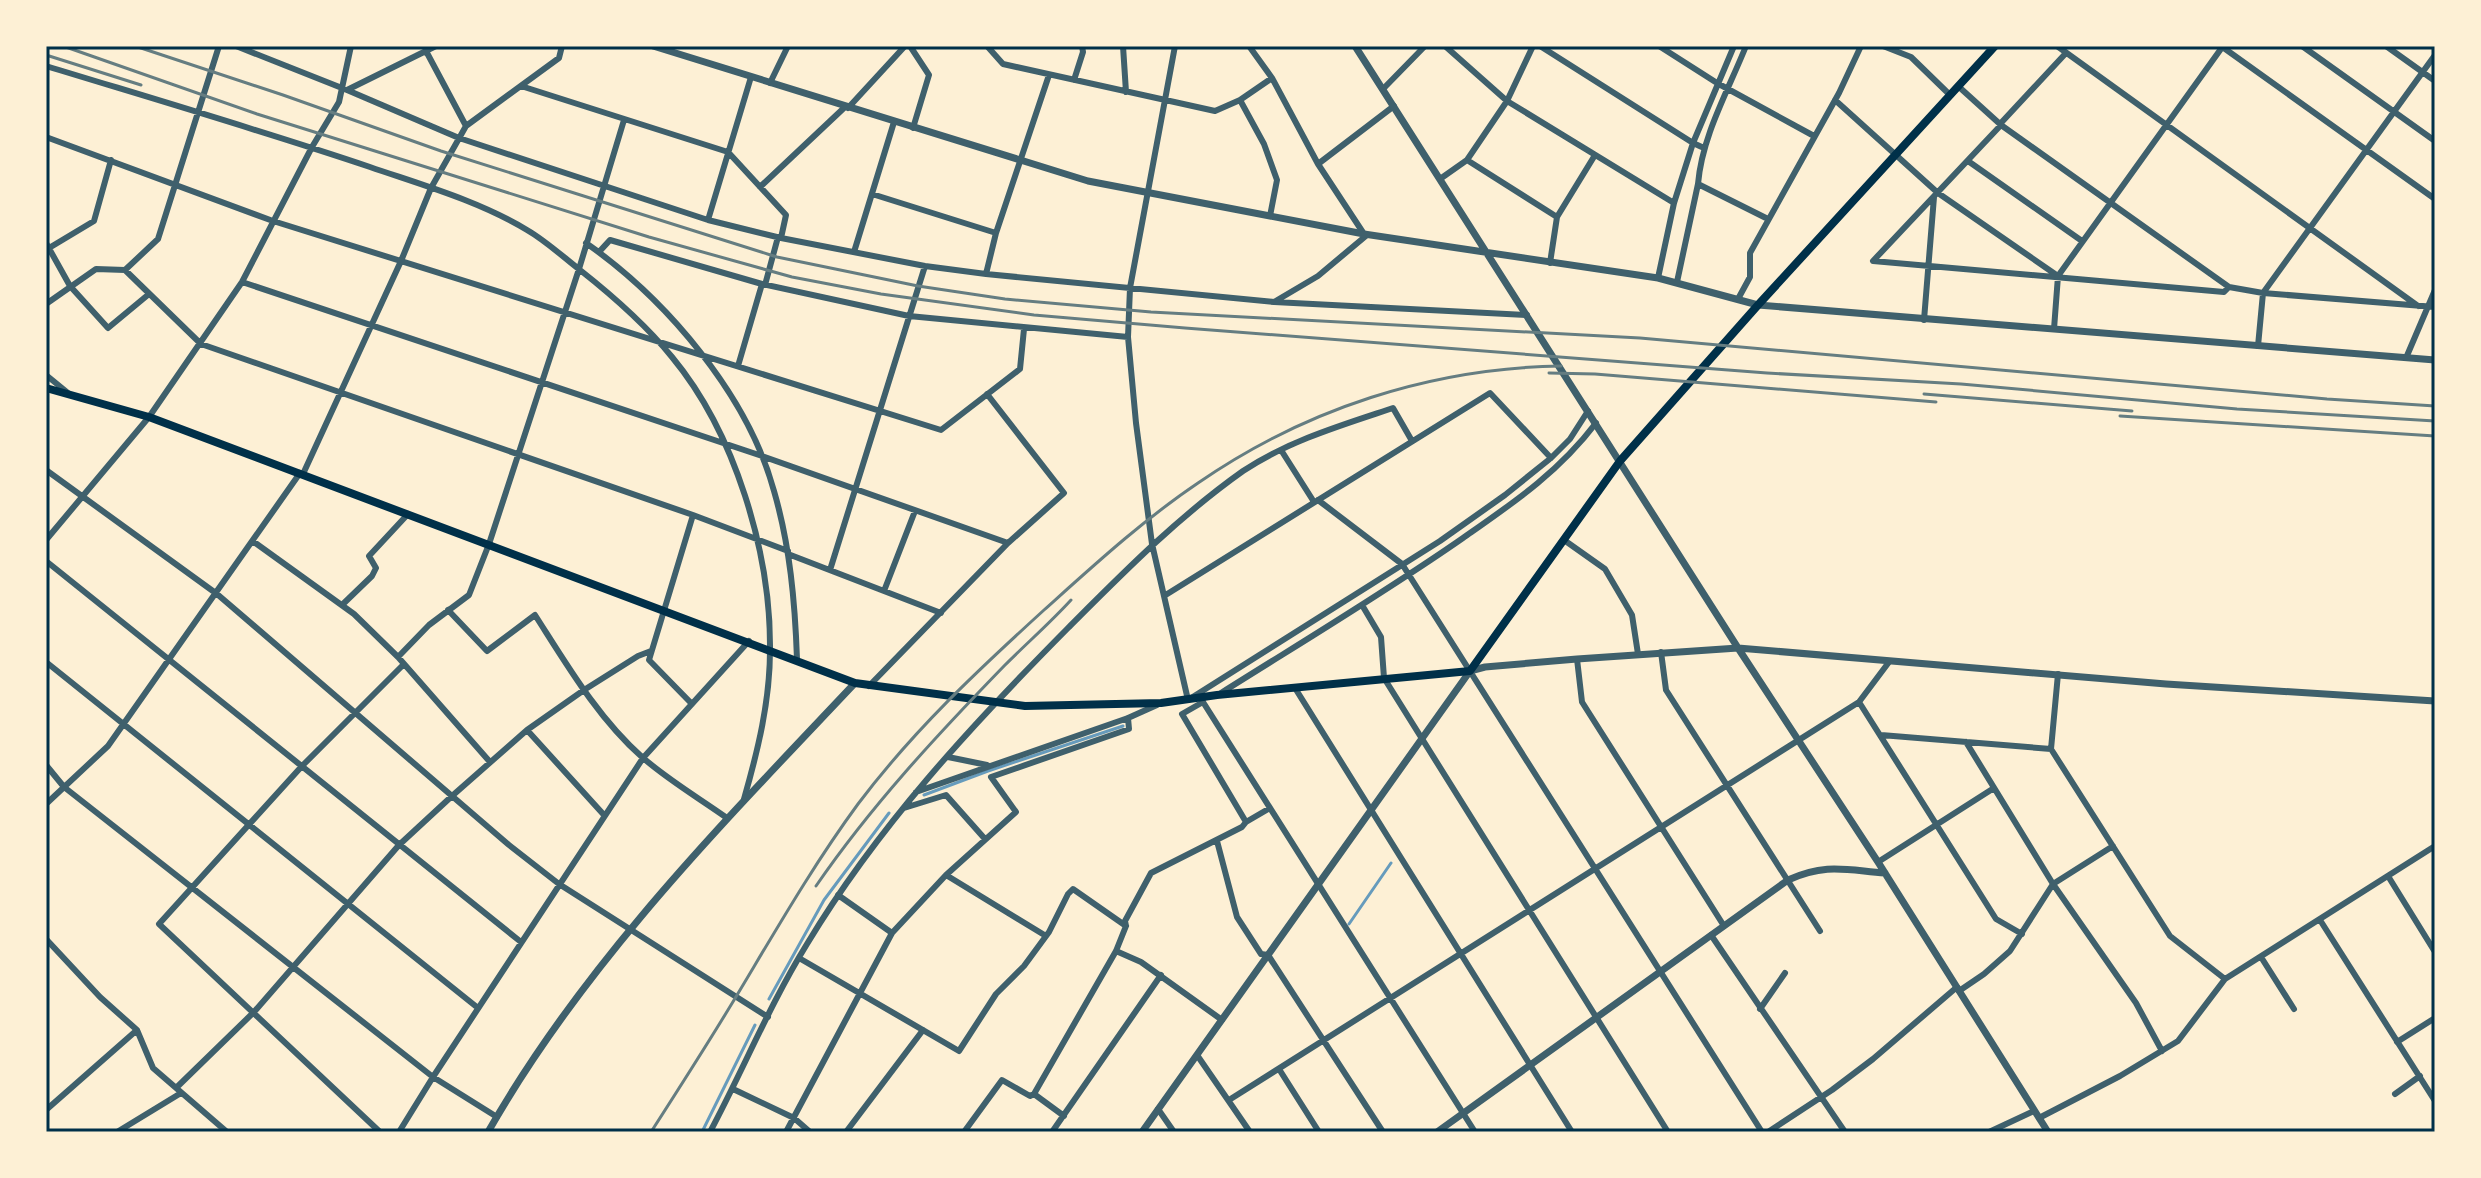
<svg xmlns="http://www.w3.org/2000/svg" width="2481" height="1178" viewBox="0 0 2481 1178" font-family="'Zilla Slab',serif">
<rect width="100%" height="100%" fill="#fdf0d5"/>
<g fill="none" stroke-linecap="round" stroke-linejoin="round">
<path stroke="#669bbc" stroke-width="3" d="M 924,795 L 988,771 L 1123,726
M 1349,924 L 1391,863
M 769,999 L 824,900 L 889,813
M 702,1132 L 755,1025"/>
<path stroke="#3f606c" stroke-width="6" d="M 236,46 L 347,90 L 436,46
M 910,46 L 929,75 L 913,128
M 987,46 L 1003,64 L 1215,111 L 1240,100 L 1272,78
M 1123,46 L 1126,92
M 1175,46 L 1130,288 L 1128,337 L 1136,423 L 1152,544 L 1188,700 L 1440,541 L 1505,495 L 1551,458 L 1570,439 L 1588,411
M 1249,46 L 1272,78 L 1318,164 L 1364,234
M 1445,46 L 1507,101 L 1674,203
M 1540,46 L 1693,143 L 1704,148
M 1659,46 L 1717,83 L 1814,136
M 1883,46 L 1911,57 L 1950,95
M 2057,46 L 2418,306
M 2221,46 L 2435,199
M 2302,46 L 2435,141
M 2386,46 L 2435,81
M 426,51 L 466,126
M 46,66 C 154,99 263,131 370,167 C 422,185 479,201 527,230 C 546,241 562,256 580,270 C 613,296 645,324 672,357 C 735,433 771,553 770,650 C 770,701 758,750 744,799
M 1074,80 L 1083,52 L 1082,46
M 770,83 L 788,46
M 521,86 L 728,152 L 786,215 L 781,238
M 1958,86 L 2001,125 L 2229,287 L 2263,293 L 2435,307
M 1383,89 L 1425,46
M 347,90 L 459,138 L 708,220 L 781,238 L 925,266 L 986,274 L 1274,302 L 1318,276 L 1367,235
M 1240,100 L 1264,144 L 1277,180 L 1270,216
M 1835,100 L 1938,193 L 2055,274
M 848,108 L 905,46
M 2000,124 L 2066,53
M 2001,125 L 1873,261 L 2224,292 L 2229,287
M 46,137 L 273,221 L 941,430 L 1020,369 L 1024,329
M 1467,160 L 1557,217
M 1968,161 L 2082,241
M 1318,164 L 1394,106
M 1440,179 L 1467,160 L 1507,101 L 1533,46
M 1698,184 L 1768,219
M 760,187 L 845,107
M 872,194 L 996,233
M 708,220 L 751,77
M 46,243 L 70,286 L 108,328 L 149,294
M 586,243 C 666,299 748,395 774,491 C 790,546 795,602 797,659
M 49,248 L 94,221 L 111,160
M 599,252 L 610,240 L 762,284 L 909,316 L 1128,337
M 854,252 L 894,122
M 1550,263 L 1557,217 L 1595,155
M 125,270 L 201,344 L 693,515 L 788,551
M 986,274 L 996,233 L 1049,75
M 1658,278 L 1674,203 L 1693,143 L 1734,46
M 242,282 L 762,456 L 1008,543
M 1677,282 L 1698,184 C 1702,136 1728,91 1746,46
M 765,285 L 778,237
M 1738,299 L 1750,277 L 1750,253 L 1839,93 L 1861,46
M 1274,302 L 1527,315
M 46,304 L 96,269 L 125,270 L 158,239 L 219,46
M 1924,320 L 1934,197
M 2054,329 L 2058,276 L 2223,46
M 2258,346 L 2263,293 L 2435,55
M 2406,358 L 2435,290
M 738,366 L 762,284
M 46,375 L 68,393
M 1281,450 L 1314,502
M 46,470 L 217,594 L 509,845 L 559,884 L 768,1017
M 303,474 L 401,261 L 431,188 L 466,126 L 559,58 L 562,46
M 1318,500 L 1402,564 L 1762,1132
M 46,540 L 149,417 L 242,282 L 312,147 L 339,102 L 351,46
M 1564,540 L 1605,569 L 1632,615 L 1638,654
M 254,542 L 354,614 L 398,657 L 490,762
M 788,554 L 941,613
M 46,561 L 521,942
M 830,570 L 925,266
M 884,591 L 915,511
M 1164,596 L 1490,393 L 1551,458
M 343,604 L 372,576 L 376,568 L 369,556 L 408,514
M 1362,605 L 1381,637 L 1384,678 L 1668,1132
M 448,610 L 487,651 L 535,615 C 567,665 598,718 642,757 C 668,780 699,798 727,818
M 1661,652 L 1666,690 L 1820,931
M 398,657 L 429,625 L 469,595 L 489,544 L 579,269 L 624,120
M 1577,659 L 1582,702 L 1724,926
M 46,662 L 478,1008
M 2058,674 L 2051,749 L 2170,936 L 2225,979
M 869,686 L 1008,543 L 1064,493 L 987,394
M 1295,688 L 1572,1132
M 1221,693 C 1302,642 1384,593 1463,538 C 1513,503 1558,473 1596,423
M 1202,697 L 1203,702 L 1475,1132
M 1203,702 L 1182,714 L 1246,822
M 1859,702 L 1996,919 L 2022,934
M 692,704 L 649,660 L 693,515
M 527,730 L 604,815
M 1881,735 L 2051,749
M 1966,742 L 2053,884 L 2136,1003 L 2162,1051
M 948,757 L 987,765
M 46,765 L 64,787 L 433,1077 L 497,1117
M 916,792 L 1128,718 L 1157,705
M 46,804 L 108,746 L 300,473
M 904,808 L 946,795 L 985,839
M 1217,841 L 1237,917 L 1261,954 L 1268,955 L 1383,1132
M 1878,862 L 1994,788
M 2388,876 L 2435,952
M 838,895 L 892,933
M 2320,920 L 2435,1101
M 1711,935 L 1845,1132
M 1046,936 L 946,875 L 1016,812 L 991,777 L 1129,729 L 1128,718
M 46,939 L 100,997 L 137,1030 L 153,1068 L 227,1132
M 1116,951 L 1141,962 L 1222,1020
M 2261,957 L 2294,1009
M 799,958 L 959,1051 L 996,994 L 1024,966 L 1049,932 L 1068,894 L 1073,889 L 1126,926
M 1959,991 L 1984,974 L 2010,951 L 2053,884 L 2113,846
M 1760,1009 L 1785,973
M 2397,1042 L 2435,1018
M 1197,1055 L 1250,1132
M 1279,1069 L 1319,1132
M 176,1088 L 254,1012 L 399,845 L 452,796 L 527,730 L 584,690 L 638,656 L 651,651
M 733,1089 L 794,1118 L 810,1132
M 1034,1094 L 1116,951 L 1126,926 L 1125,921 L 1151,873 L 1242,827 L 1246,822 L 1270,808
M 2395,1094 L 2420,1076
M 1229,1100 L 1859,702 L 1889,662
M 1158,1109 L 1174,1132
M 46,1110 L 137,1030
M 2039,1118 L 2120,1076 L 2178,1041 L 2225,979 L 2435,846
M 117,1132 L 181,1093
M 380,1132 L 159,924 L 302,766 L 404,664
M 399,1132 L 433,1077 L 643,758 L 749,641
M 710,1132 C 743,1070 770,1004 807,944 C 878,826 971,726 1068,628 C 1123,573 1178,517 1243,471 C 1288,441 1342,425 1393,408 L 1412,441
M 786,1132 L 892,933 L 946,875
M 846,1132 L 923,1030
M 964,1132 L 1002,1080 L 1030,1096 L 1034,1094 L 1064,1116
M 1052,1132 L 1161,975
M 1768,1132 L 1832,1090 L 1873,1059 L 1957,987
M 1989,1132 L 2034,1111"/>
<path stroke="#3f606c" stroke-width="7" d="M 653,46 L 1088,181 L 1364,234 L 1658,278 L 1758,305 L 2435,360
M 1355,46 L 1738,648 L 1878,862 L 2048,1132
M 488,1132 C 584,963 723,823 855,683
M 1142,1132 L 1470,671 L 1485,667 L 1577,659 L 1738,648 L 2166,684 L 2435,701
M 1437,1132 L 1788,880 C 1826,863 1845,870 1885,873"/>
<path stroke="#003049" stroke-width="8" d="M 46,388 L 149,417 L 855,683 L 1025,706 L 1161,703 L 1217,695 L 1470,671 L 1620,461 L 1758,305 L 1995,46"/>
<path stroke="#657d81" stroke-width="3" d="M 63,46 L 257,114 L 649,237 L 792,277 L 881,294 L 1034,315 L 1185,328 L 1767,373 L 1961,384 L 2237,409 L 2435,421
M 135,46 L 283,95 L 441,151 L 777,257 L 918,286 L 1005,299 L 1151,312 L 1640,338 L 2327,399 L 2435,406
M 46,55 L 141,85
M 1549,373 L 1595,374 L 1936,402
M 1924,394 L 2132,411
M 2120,416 L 2435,436
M 816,886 C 871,806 937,735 1005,665 C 1027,643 1050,623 1071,600
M 651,1132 C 678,1090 705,1048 731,1005 C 772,937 811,868 858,804 C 913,731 976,672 1044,610 C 1093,566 1143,520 1198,483 C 1305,409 1431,368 1561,366"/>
</g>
<rect width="2481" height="1178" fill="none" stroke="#fdf0d5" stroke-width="96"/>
<rect x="48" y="48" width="2385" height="1082" fill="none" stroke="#003049" stroke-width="3"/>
</svg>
